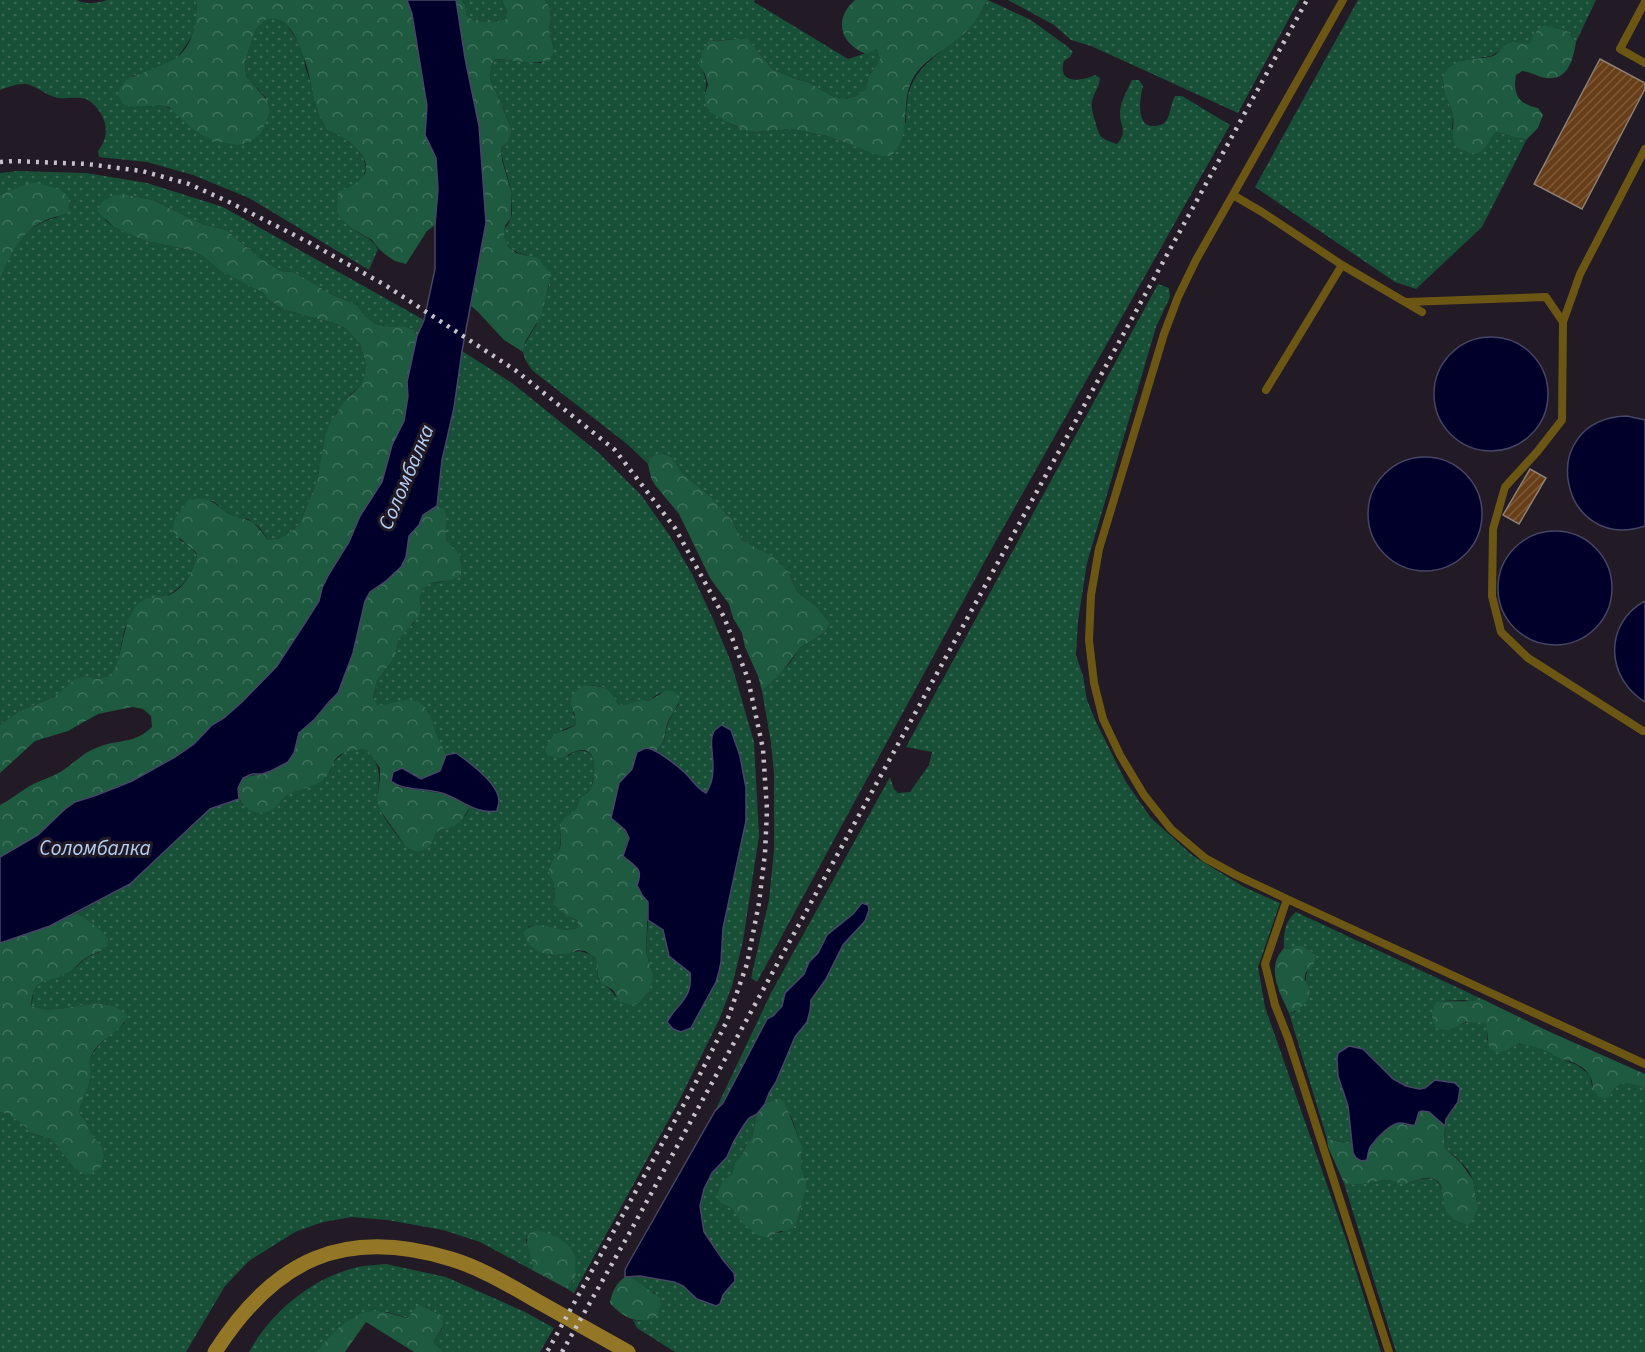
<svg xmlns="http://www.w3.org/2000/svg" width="1645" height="1352" viewBox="0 0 1645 1352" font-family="'Source Sans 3',sans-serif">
<defs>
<pattern id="grass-dots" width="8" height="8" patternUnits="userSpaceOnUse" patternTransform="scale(1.5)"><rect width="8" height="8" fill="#175037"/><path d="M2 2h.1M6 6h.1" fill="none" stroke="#396954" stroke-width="1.8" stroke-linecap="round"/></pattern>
<pattern id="forest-crowns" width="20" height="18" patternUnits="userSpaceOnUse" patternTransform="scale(1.5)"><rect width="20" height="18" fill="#1d5a3f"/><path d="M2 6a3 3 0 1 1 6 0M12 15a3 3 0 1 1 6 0" fill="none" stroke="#3e725b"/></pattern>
<pattern id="building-hatch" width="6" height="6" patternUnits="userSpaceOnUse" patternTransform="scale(1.5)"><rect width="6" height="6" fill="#683e19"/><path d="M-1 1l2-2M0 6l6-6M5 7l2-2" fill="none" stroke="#7e5a3b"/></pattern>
</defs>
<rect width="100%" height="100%" fill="#221a24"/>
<path fill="url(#grass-dots)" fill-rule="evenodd" d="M 0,0 L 77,0 C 87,5 97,3 107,0 L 196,0 L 197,17 L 195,28 L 191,38 L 177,58 L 144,73 L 132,76 L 134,107 C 144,106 157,103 167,107 C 177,110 185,122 193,128 C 206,139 221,142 238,144 L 266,98 L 246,76 L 245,63 L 252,38 L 257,28 L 267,19 L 278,19 L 287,25 L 300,44 L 304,55 L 305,66 L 313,89 L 317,110 L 338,133 L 356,148 L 363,157 L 366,168 L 363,179 L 351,187 L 340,191 L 336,212 C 341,219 347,225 355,230 C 365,237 371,238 378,249 L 369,270 L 249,198 L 193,175 L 147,162 L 99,157 L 98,151 C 109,137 108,122 97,108 C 94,105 91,101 86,99 C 77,96 67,99 58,98 C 48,96 42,90 32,86 C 22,81 10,87 0,90 Z
M 462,0 L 503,0 L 503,3 L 507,11 L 506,19 L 496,22 L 476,22 L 467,16 L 465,5 Z
M 545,0 L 755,0 L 754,2 L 848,59 L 878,49 L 880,59 L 868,78 L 866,89 L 856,96 L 845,99 L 832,96 L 808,82 L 796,79 L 772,69 L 747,38 C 733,39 722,42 709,40 L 699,64 C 706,76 708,83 704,96 L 716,116 L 735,126 L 756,132 L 792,129 L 827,136 L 870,152 L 906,122 C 906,83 915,72 945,48 C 952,43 961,37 967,31 C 975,21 981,10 988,0 L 1031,20 L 1068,47 L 1073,52 L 1070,57 L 1064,61 C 1057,84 1080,82 1095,75 L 1100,78 C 1099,88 1094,93 1092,101 C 1090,106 1097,130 1100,135 C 1103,140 1111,142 1117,144 C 1129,130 1119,126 1120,112 C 1121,100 1127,91 1132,80 L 1139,80 L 1143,86 C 1140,97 1135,128 1155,126 C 1157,126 1162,125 1164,123 C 1171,117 1170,104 1175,96 L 1182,96 L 1230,125 L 992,548 L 757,982 L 751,978 L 769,900 L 774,850 L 774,773 L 771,743 L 762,691 L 789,664 L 800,648 L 825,632 L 830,623 L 816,606 L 797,592 L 788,571 L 772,556 L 742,540 L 732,520 L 710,496 L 684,475 L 671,457 L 661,453 L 652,456 L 648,464 L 627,444 L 533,371 C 515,348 525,346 536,325 C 542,313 544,298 549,285 L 527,255 C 517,253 509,250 505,239 C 501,228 508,227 511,218 C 513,212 511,201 511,194 C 510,179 502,164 501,148 L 508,142 L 512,132 L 499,98 L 490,79 L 490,68 L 495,59 L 541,63 L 554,50 L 549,29 L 551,18 L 549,6 Z
M 1008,0 L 1299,0 L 1238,113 L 1091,46 L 1071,40 L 1054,25 Z
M 1358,0 L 1596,0 L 1576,42 L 1567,31 L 1546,25 L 1529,44 L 1515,42 L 1491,56 L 1462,61 L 1450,67 L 1446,73 L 1443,86 L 1453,116 L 1452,129 L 1487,144 L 1490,137 L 1496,132 C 1507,134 1516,139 1527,139 L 1482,227 L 1416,289 L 1395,282 L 1255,187 Z
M 17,171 L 86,173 L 147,183 L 223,207 L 424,320 L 417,336 L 413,329 L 402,326 L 389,327 L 376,324 L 365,316 L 357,305 L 333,295 L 294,272 L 281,271 L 268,263 L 257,256 L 227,230 L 202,224 L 153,200 L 128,195 L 105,220 L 114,227 L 146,241 L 194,251 L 204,257 L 220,271 L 253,287 L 262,292 L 270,301 L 281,308 L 302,315 L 334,323 L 345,328 L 360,344 L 366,365 L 364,376 L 360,386 L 351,394 L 336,413 L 319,470 L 317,481 L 300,523 L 291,532 L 280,538 L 268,540 L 260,528 L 248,519 L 235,517 L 223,510 L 213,501 L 188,501 L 174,520 L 180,540 L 190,546 L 197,555 C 189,592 164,597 133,611 L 124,631 L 117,667 L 111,677 L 98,679 L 86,676 L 54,697 L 19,711 L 0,725 L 0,279 C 12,249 24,224 59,217 L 6,193 L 0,195 L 0,173 Z
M 1158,284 L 1169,288 L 1170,297 L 1156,327 L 1087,563 L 1078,621 L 1076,655 L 1083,676 L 1087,700 L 1096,722 L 1126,782 L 1151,818 L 1192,855 L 1244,887 L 1280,903 L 1258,967 L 1265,1007 L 1347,1242 L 1381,1352 L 675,1352 L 637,1328 L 633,1320 L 639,1321 L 651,1319 L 655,1293 L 649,1291 L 631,1277 C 642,1274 673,1280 683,1286 C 698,1295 700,1307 720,1304 C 720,1303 723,1295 723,1295 C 727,1288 735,1285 735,1276 C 735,1269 726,1263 722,1258 C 717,1249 708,1241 704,1231 C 696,1213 701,1191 711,1175 C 717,1167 724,1162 729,1153 C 736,1139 741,1120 757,1114 L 752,1137 L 745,1147 L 743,1153 L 735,1162 L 732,1174 L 728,1178 L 721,1203 L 732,1209 L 748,1226 L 768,1238 C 777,1231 792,1231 797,1223 C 799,1217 807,1187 806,1181 C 805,1177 802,1173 801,1168 C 800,1163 802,1159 802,1154 C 802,1146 792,1116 787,1109 C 785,1105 781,1102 778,1098 L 765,1104 L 769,1093 L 776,1082 L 795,1037 L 807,1022 L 810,1011 L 811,1000 L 826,979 L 843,945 L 865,921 L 868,916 L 862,903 L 853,914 L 827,935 L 818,953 L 813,957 L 806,968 L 804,974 L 785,993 L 782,1006 L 773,1016 L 767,1019 L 723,1103 L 715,1111 L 771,993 L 890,777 L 894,789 L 898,793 L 910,792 L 929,765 L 932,752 L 906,747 Z
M 462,351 L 512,383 L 599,453 L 641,495 L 670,536 L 692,574 L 713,619 L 731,662 L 754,742 L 759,836 L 743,941 L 732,986 L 719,1020 L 679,1101 L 574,1293 L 564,1287 L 573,1281 C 576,1255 575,1250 553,1235 L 526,1239 C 527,1250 535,1258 532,1270 L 480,1242 L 443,1230 L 387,1220 L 352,1217 L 323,1222 L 295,1232 L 249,1261 L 225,1286 L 186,1352 L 0,1352 L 0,1112 L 9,1114 L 27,1128 L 31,1133 L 51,1139 L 73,1167 L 103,1163 C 106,1150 100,1146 92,1136 C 86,1128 90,1122 80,1115 C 78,1102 85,1095 89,1084 C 91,1076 89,1068 90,1060 C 92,1049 115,1029 125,1023 L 107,1004 C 99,1004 91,1004 83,1005 C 65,1008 49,1013 31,1006 L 34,991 L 38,984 L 44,980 L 64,975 L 76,967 L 87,957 L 100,952 L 99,928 L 77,913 L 130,884 L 210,809 L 239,799 L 243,805 L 286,795 L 325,779 L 330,772 L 332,763 L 347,750 L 367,750 C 390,778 372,782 380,809 C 381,814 403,844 407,847 C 410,849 413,851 416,852 L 442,828 L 452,827 L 466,815 L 470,807 L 487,812 L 499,801 C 492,780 474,766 456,753 L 446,755 L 437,736 L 428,711 L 396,702 L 387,706 L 378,705 L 373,699 L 377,681 L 395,657 L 399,639 L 405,631 L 413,624 L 421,607 L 420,597 L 423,589 L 430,583 L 441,582 L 461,576 C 461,568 462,558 457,551 C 453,547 449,546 447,540 C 444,532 448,521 445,511 L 437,506 L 442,461 L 454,408 ZM 586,685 C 604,686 609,687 618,704 L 626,706 L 640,700 L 647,701 L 660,693 L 679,704 C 675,710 671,716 668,723 C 664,733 667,743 656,751 C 665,758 676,765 684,773 C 693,781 695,787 706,793 C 717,777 714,758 712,740 L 742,767 L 746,788 L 746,821 L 723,928 L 721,962 L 719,972 L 716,982 L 691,1028 L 678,1007 C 688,997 691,986 690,973 L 669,956 L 663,930 L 648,920 L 646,952 L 653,975 L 649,991 L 640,1002 L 615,996 C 611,987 601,985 598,978 C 597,972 598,964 596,958 C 581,948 575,952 559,955 L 528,927 C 545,921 562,937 578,927 L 577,920 L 565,915 L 554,905 C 554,899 555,892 554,886 C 553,880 548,875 549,868 C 550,862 555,858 558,852 C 562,844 559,837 561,829 C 562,818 573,816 578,808 C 583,799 581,797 591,789 C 592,783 595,775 595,769 C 595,750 582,746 568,756 L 562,730 L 576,725 L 576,718 L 573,713 Z
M 1296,912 L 1482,999 L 1476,1002 L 1463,1000 L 1443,1001 L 1431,1013 L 1432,1018 L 1449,1030 C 1461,1023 1471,1020 1485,1023 L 1488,1029 L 1487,1040 L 1509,1049 L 1520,1043 L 1544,1048 L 1555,1054 L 1559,1058 L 1577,1065 L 1590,1075 L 1592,1086 L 1609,1097 C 1619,1080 1627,1079 1645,1089 L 1645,1352 L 1396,1352 L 1344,1183 C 1357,1187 1373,1181 1386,1180 C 1392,1180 1399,1183 1405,1183 C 1419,1182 1434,1170 1442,1189 C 1444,1194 1444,1197 1444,1203 L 1477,1201 C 1475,1194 1475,1188 1473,1181 C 1470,1167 1454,1156 1444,1147 L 1446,1119 L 1454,1108 L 1430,1084 L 1425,1088 C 1398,1091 1385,1070 1368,1053 L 1338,1070 L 1340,1083 L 1348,1106 L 1353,1143 C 1346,1144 1335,1140 1327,1139 L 1289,1013 L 1295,1012 L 1308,985 C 1301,973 1313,967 1316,955 L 1303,946 L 1291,949 L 1284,948 C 1283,935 1285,920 1296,912 Z
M 386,1264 L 446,1277 L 525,1312 L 554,1328 L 540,1352 L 444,1352 L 433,1342 L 442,1329 L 437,1313 L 422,1306 L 408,1318 L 387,1312 L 353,1317 L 334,1333 L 316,1352 L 249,1352 C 271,1312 313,1277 358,1267 C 367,1265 377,1265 386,1264 Z"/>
<path fill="url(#forest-crowns)" d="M 196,0 L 407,0 L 412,14 L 427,106 L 425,135 L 436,158 L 438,189 L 435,225 L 427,231 L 406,264 L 395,261 L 386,255 L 379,249 L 372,240 L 353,229 L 343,221 L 336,212 L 339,191 C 347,188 354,186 360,180 C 381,161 343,135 328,130 C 324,123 319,116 317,109 C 311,87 303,25 276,19 C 273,19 270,19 267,19 L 257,28 L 252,39 L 245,63 L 246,76 L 266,99 L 270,111 L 261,133 L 250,142 L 238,145 L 215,141 L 204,136 L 195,131 L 169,107 L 158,105 L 134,107 L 123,104 L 118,95 C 124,77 130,78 145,72 C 150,70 176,59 179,56 C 194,42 198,20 196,0 Z
M 456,0 L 462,0 L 465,5 L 467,16 L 476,22 L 496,22 L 506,19 L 507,11 L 503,3 L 503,0 L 545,0 L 549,6 L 551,18 L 549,29 L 554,50 L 550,60 C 533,65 513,60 495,59 L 490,68 L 490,79 L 499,98 L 512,132 L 508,142 L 501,148 L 502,160 L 511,191 L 511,218 L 505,226 L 504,236 L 508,246 L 516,253 L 538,258 L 551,275 L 541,316 L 525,342 L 523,352 L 504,340 L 478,312 L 471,306 L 486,223 L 479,126 L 465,58 Z
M 855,0 L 988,0 C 981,10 976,22 967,31 C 949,49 919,60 910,85 C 901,110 912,135 891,156 L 880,156 L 827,136 L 792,129 L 756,132 L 745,130 L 725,121 L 716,116 L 707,108 L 704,96 L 708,85 L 705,74 L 699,65 L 702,53 L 709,40 C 722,42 733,39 747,38 L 772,69 L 796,79 L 808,82 L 832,96 L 845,99 L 856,96 L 866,89 L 868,78 L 880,59 L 877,49 L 866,54 C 840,44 833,19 855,0 Z
M 1546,25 L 1567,31 L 1576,42 C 1573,60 1568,81 1546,78 C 1538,77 1531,72 1522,71 L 1516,75 C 1513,94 1518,104 1538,108 L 1543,115 L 1538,128 L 1527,139 C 1515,139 1507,134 1496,132 C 1489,138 1487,150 1478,153 C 1474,154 1469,153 1465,151 C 1447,146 1455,129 1453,116 C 1450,102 1435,82 1449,68 C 1460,57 1479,60 1493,56 C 1499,53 1501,47 1507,44 C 1514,40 1522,43 1529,44 C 1535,35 1535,29 1546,25 Z
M 37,183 L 61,190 L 69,198 L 68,212 C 61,216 53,217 46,220 C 20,231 10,256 0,279 L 0,195 L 26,184 Z
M 114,195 L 128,195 L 153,200 L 202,224 L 227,230 L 257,256 L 268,263 L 281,271 L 294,272 L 333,295 L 357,305 L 365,316 L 376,324 L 389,327 L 402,326 L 413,329 L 417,336 L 407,382 L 408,396 L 404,421 L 392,445 L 382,482 L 349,542 L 329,574 L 322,588 L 319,601 L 292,644 L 277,666 L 234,711 L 212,725 L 194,744 L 175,757 L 132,781 L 97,795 L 75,802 L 65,809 L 38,835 L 0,857 L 0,805 C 10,800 18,793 28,787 C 40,780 54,777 65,769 C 77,760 86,751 101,746 C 121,739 134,744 152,727 L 151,716 L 143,709 L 132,707 L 98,714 L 68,731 L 35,741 L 0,773 L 0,725 L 19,711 L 54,697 L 74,680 L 86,676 L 98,679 L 111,676 C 123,657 121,631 133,611 C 142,594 154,600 169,595 C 185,588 194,570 197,554 C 190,545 180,540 173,531 L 174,520 L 188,500 C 217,495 212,507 234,516 C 239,518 244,518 248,520 C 257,524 262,532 268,540 L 280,538 L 291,532 L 300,523 L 317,481 L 326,434 L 330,423 L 343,403 L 360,386 L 364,376 L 366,365 L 360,344 L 345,328 L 334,323 L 302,315 L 281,308 L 270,301 L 262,292 L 220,271 L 204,257 L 194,251 L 146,241 L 136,237 L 114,227 L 97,211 L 103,201 Z
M 661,453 L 671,457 L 684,475 L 710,496 L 732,520 L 742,540 L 772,556 L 788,571 L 797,592 L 816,606 L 830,623 L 825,632 L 800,648 L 781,673 L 762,691 L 758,676 L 745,647 L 742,633 L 733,618 L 729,604 L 710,578 L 679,514 L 655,485 L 651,478 L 648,464 L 652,456 Z
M 437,506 L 445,510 C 448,520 445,526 446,535 C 446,544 453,546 457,551 C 462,558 461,568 461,576 L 451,580 L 430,583 L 423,589 L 420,597 L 421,607 L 419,616 L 399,639 L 395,657 L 377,681 L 373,698 L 378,705 C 389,706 396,700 407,700 C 427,699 431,717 436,733 C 439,740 443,747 446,755 L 440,771 L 421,779 L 402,768 L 399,787 L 446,794 L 470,807 C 465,815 460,825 449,828 C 444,829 444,827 440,830 C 427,839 439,847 416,852 L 406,847 L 380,810 L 377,799 L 380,779 L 380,768 L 367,750 C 354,749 338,750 332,765 C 330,771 329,776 323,780 C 313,787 300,789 289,794 C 282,797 279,805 273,809 C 265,814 254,814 247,808 C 242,804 239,800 239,793 C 238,775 249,776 263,774 C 269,772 282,766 287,762 C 296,756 296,742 299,733 L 308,726 L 338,693 L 353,653 L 365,601 L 370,592 L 379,587 L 406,557 L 409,536 L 419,525 L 423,515 Z
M 586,685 C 604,687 609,686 618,704 C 629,707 631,702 641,700 C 650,700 643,703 651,699 C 664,694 666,683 680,697 C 678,708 671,714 667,724 C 664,735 666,743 656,751 L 646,748 L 637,752 L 632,769 L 619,783 L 611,818 L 625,831 L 629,838 L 625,847 L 630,862 L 638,868 L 641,876 L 642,895 L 648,902 L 646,952 L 653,975 L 652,983 L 649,991 L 640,1002 L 633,1005 L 620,1002 L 613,990 L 601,983 L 598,977 L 596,958 L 585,951 L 578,950 C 561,959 526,956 524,932 C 539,914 560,938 578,927 L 577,920 L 565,915 L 554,905 C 554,899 555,892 554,886 C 553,880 548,875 549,869 C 550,861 557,856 560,848 C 562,840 558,828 563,820 C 565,816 570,815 574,812 C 578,808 578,805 580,800 C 582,795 587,794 590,790 C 594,784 596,765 593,758 C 586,742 571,754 561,758 L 548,756 L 545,750 C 555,729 557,735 576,725 C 577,707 559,700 586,685 Z
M 77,913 C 89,921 101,927 108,940 C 105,952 97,952 87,957 C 80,961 76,968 69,972 C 48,985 34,973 31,1006 C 65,1019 99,988 128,1016 C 122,1030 99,1040 92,1054 C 88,1062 91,1070 90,1078 C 89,1093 78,1099 80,1115 C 90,1122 86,1127 92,1135 C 94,1139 99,1142 101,1146 C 109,1160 100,1172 86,1175 L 73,1167 L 51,1139 L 31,1133 L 27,1128 L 9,1114 L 0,1112 L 0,943 L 50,926 Z
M 1296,946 L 1303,946 L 1316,955 C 1315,959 1314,964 1311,968 C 1307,972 1306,970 1305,976 C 1304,982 1306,979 1308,985 C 1314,998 1301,1010 1289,1013 C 1280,993 1265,968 1284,948 L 1291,949 Z
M 1482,999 L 1550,1032 L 1645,1074 L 1645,1089 C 1628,1080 1618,1080 1609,1097 L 1604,1099 C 1587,1090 1597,1082 1587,1072 C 1584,1068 1577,1064 1572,1062 C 1568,1060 1562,1060 1559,1058 C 1544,1048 1537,1047 1520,1043 L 1509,1049 L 1498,1053 C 1481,1045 1492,1036 1485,1023 L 1466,1022 L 1449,1030 L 1437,1029 L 1434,1024 L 1431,1013 L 1436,1002 C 1448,1000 1474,1003 1482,999 Z
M 778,1098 L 784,1102 L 787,1108 L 802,1147 L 801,1168 L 806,1181 L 806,1189 L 797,1223 L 792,1228 L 786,1231 L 780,1231 L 768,1238 L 757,1235 L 743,1223 L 732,1209 L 721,1203 L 718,1199 L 718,1193 L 722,1182 L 732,1174 L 735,1162 L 743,1153 L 745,1147 L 752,1137 L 757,1114 L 765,1104 Z
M 1422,1110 L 1429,1112 L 1445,1126 L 1444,1147 L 1461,1163 L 1473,1180 L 1478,1208 L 1472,1221 L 1468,1225 C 1461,1223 1452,1219 1448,1214 C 1440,1204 1448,1181 1431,1178 C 1424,1177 1415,1181 1408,1183 C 1400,1185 1393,1180 1385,1180 C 1373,1182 1355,1187 1344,1183 L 1328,1147 L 1327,1139 C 1335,1140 1345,1144 1353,1143 L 1353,1152 L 1356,1158 L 1369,1150 L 1381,1133 L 1395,1124 L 1400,1122 L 1405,1125 L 1416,1122 L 1418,1115 Z
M 537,1231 C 551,1232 572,1242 575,1258 C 576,1261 575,1264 575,1268 C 576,1273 576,1277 572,1281 C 570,1284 567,1285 564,1287 L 532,1270 C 535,1254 521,1247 530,1233 Z
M 625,1277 L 631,1277 L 660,1298 L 661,1305 L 656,1317 C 638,1326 622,1317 610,1303 C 611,1293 617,1282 625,1277 Z
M 417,1306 L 422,1306 L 441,1315 C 446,1326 439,1333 433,1342 L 444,1352 L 414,1352 L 366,1322 L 345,1352 L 316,1352 C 331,1335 350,1312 374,1311 C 386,1311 397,1316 408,1318 Z"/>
<path fill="#00002b" stroke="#474566" stroke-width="1.5" d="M 407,0 L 456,0 L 465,58 L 479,126 L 486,223 L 462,351 L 454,408 L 442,460 L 437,506 L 423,515 L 419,525 L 409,536 L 406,557 L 401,567 L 386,581 L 370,592 L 365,601 L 353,653 L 338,693 L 329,702 L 315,719 L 299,733 L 294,753 L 288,762 L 271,771 L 262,774 L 252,774 L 243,778 L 238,788 L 239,799 L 210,809 L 130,884 L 50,926 L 0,943 L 0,857 L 38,835 L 65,809 L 75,802 L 97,795 L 132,781 L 175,757 L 194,744 L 212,725 L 224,718 L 242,702 L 277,666 L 305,623 L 319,601 L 322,588 L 329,574 L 349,542 L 360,516 L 382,482 L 392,445 L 404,421 L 408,396 L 407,382 L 417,336 L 424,320 L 435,269 L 435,225 L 438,189 L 436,158 L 425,135 L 427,106 L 412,14 Z
M1434 394a57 57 0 1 1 114 0a57 57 0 1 1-114 0Z
M 1627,416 L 1645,420 L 1645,526 C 1559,554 1533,419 1627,416 Z
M1368 514a57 57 0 1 1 114 0a57 57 0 1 1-114 0Z
M1498 588a57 57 0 1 1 114 0a57 57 0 1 1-114 0Z
M 1645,601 L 1645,702 C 1606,678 1603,624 1645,601 Z
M 722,725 L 731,730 L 740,756 L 746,788 L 746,821 L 723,928 L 721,962 L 719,972 L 716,982 L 691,1028 L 681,1032 L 673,1029 L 667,1022 C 678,1002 693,999 690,973 L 669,956 L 663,930 L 648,920 L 648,902 L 642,895 L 637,885 C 644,868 635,867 623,856 L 629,838 L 625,830 L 611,818 L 619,783 L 632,769 L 637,752 C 640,751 643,749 646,748 C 656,748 683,770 689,777 C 695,784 698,789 706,793 C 721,771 706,744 714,731 C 716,729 719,727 722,725 Z
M 456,753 C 469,762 499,784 499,801 C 499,805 497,808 497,811 C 476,814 465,802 447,795 C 430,787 407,793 391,781 L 393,772 L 402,768 L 421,779 L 440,771 L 446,755 Z
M 862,903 L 868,905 L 869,910 L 865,921 L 843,945 L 826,979 L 811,1000 L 810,1011 L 807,1022 L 795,1037 L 776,1082 L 769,1093 L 765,1104 L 757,1114 L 749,1118 L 744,1125 L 734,1141 L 727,1157 L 712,1173 L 704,1189 L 700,1206 L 704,1232 L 723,1260 L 734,1273 L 735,1281 L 723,1295 L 720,1304 L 716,1306 L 697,1299 L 683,1286 L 674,1282 L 640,1276 L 625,1277 L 625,1270 L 628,1264 L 715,1111 L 723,1103 L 767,1019 L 773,1016 L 782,1006 L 785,993 L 804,974 L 809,962 L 818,953 L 827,935 L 853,914 Z
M 1349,1046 L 1363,1049 L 1393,1079 L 1406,1086 L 1419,1089 L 1425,1088 L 1435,1080 L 1455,1083 L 1460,1088 L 1458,1102 L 1446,1119 L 1445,1126 L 1429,1112 L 1422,1111 L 1419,1112 L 1415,1125 C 1408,1126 1406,1123 1401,1123 C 1391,1122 1376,1139 1371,1146 C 1368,1150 1368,1155 1367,1160 L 1361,1161 L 1356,1158 L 1353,1153 L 1348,1106 L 1338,1076 L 1337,1059 L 1338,1053 Z"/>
<path fill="url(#building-hatch)" stroke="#8d7f74" stroke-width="1.5" d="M 1600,59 L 1645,83 L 1645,89 L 1582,209 L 1534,184 Z
M 1530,469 L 1546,478 L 1519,524 L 1503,515 Z"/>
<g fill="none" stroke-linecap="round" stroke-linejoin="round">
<path stroke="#6c5614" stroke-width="8" d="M 1343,0 L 1196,260 L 1178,297 L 1164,334 L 1099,549 L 1091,595 L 1089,640 L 1094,683 L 1103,719 L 1120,755 L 1144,795 L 1171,829 L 1205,858 L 1236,875 L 1287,899 L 1645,1064
M 1645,2 L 1620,49 L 1645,63
M 1233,195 L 1262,212 L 1342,265 L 1422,312
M 1407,302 L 1546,297 L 1563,322 L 1562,420 L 1537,452 L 1505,487 L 1493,529 L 1492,596 L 1501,632 L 1528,658 L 1643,731 L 1645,731
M 1563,322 L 1580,274 L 1645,149
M 1266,390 L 1342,265
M 1287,899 L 1265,964 L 1275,1005 L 1288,1038 L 1389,1352"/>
<path stroke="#937726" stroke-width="15" d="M 215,1352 C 274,1260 343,1226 451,1259 C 481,1268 509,1285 537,1301 C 567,1318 598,1335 628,1352"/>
<path stroke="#c6c0c8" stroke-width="4.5" stroke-dasharray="3 6" stroke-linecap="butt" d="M 0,162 L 14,161 L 87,164 L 142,171 L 189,184 L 229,202 L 310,243 L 385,285 L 515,370 L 615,450 L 675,528 L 724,617 L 748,679 L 763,749 L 767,810 L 765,853 L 759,903 L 747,964 L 727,1021 L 695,1084 L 547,1352
M 562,1352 L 630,1232 L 1307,0"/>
</g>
<g text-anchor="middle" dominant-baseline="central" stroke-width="6" stroke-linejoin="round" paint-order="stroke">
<g font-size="21" font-style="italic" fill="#b4d1f8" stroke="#221a24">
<text transform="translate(406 477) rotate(-67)">Соломбалка</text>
<text x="95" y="848">Соломбалка</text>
</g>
</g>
</svg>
